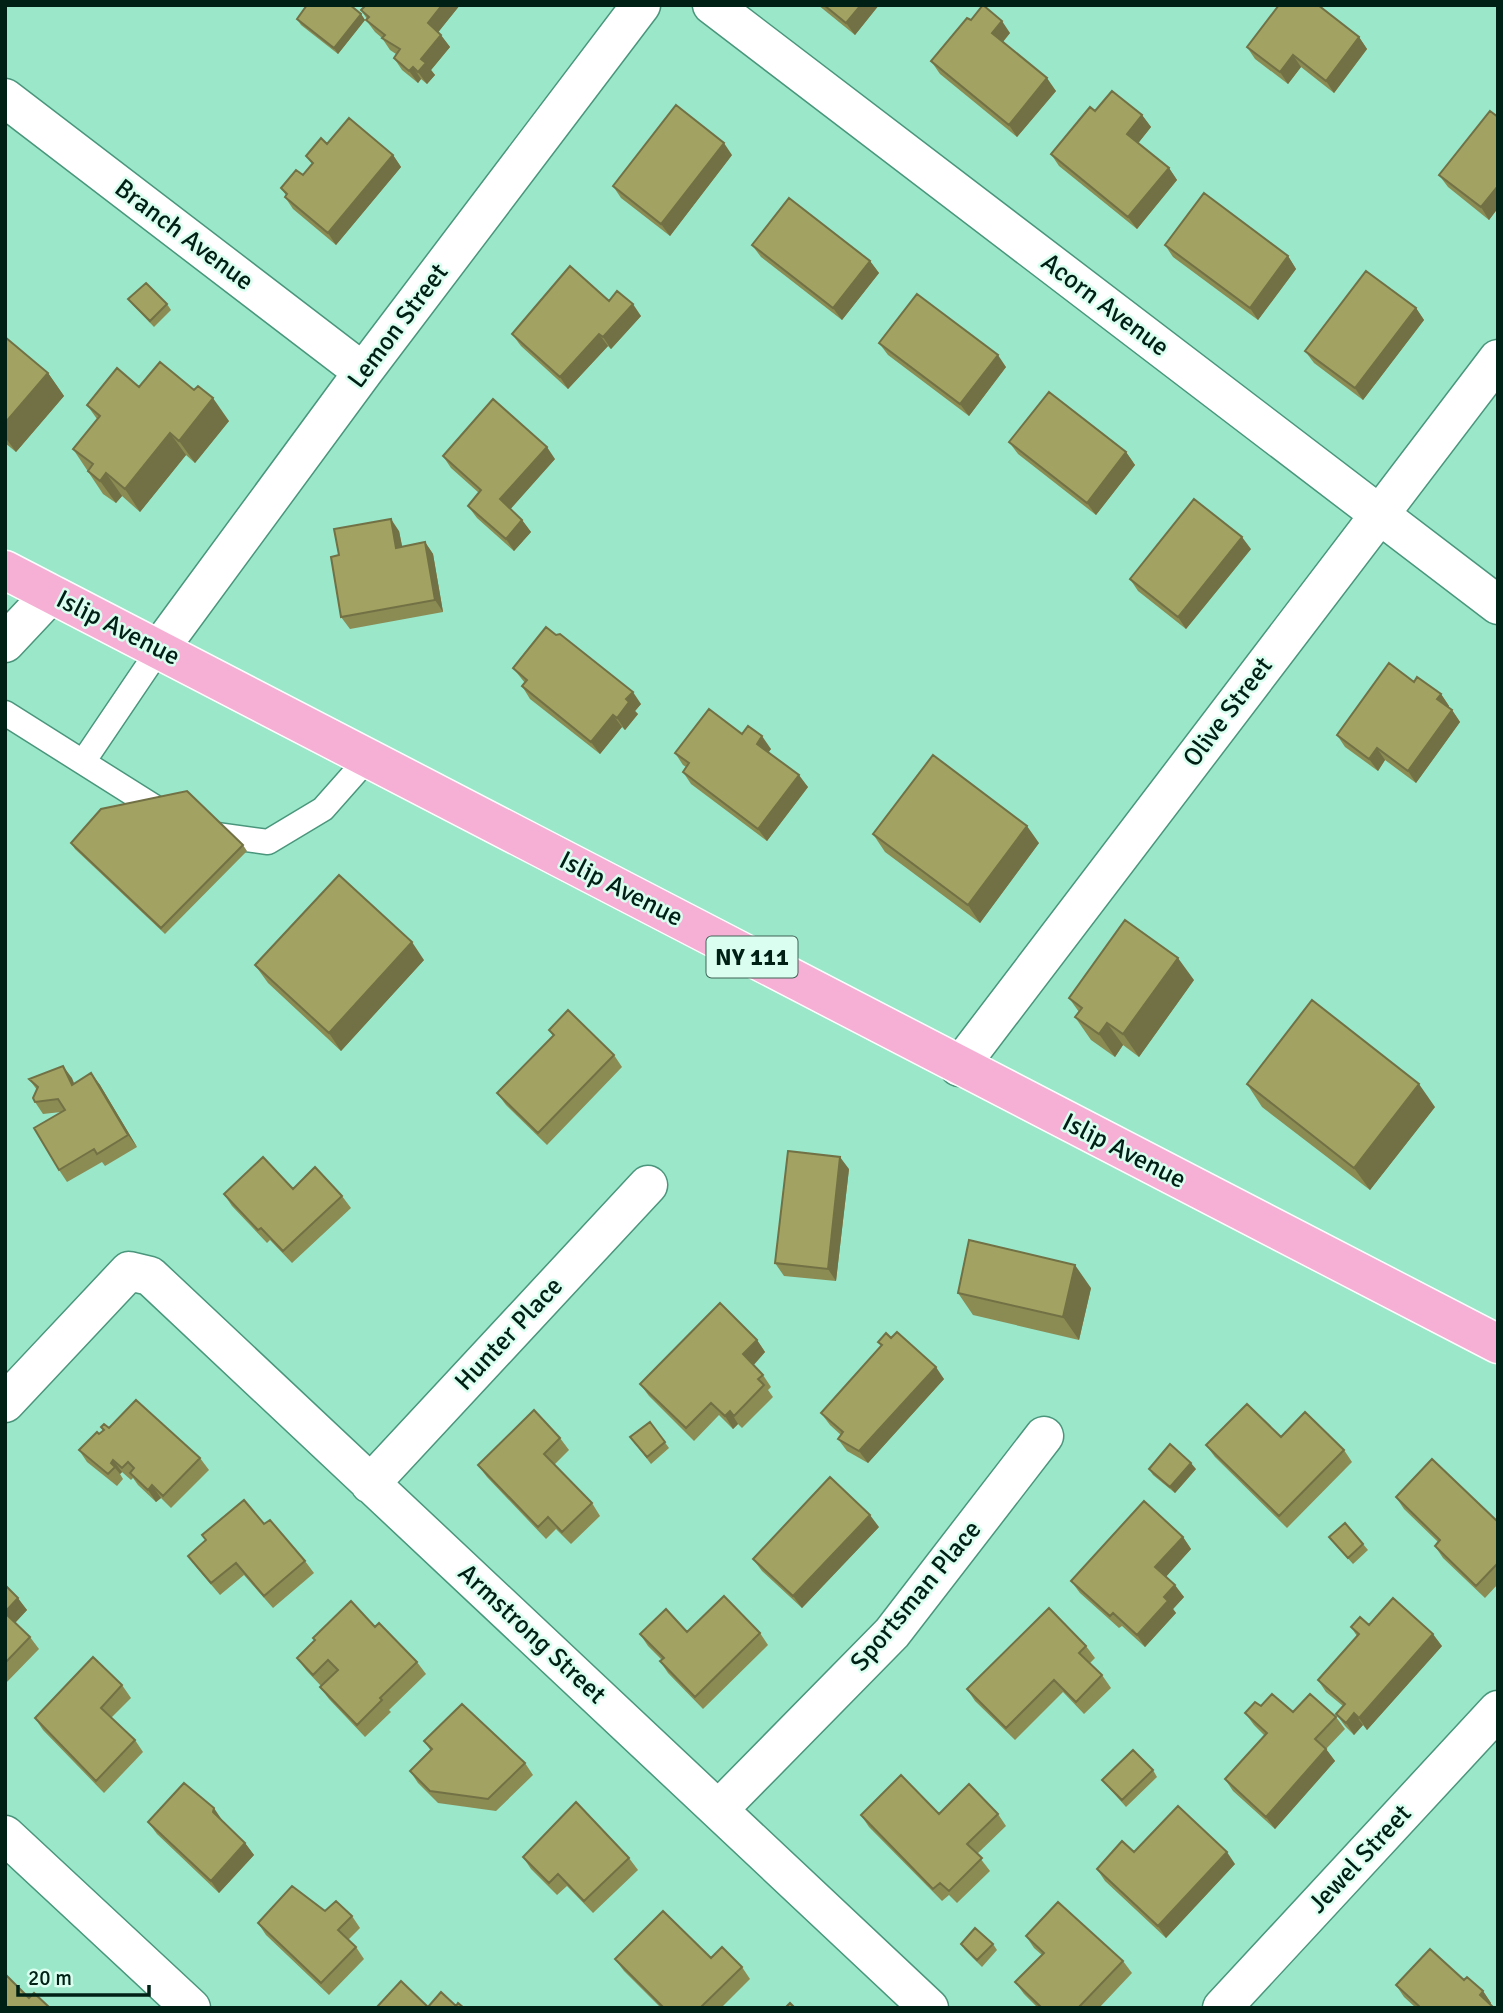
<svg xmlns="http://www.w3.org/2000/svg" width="1503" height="2013" viewBox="0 0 1503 2013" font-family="Signika,sans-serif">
<rect width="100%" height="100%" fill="#9ae7ca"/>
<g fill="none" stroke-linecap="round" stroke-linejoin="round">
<defs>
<path id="service" d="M 5,713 L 170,817
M 83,762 L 160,648
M 202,833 L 268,842 L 323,809 L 369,757"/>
<path id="minor" d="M 712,5 L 1498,605
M 5,98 L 363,372
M 5,643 L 51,594
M 160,648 L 363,372 L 641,5
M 959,1067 L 1498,359
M 5,1403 L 129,1271 L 150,1276 L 929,2008
M 370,1484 L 648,1185
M 720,1808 L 892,1633 L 1044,1436
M 5,1835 L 191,2008
M 1222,2008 L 1498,1710"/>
<path id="primary" d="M 5,570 L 1498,1344"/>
</defs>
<use href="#service" stroke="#4a967c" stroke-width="27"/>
<use href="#minor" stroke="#4a967c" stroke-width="41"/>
<use href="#primary" stroke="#fff" stroke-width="41"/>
<use href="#service" stroke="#fff" stroke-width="24"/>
<use href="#minor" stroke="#fff" stroke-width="38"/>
<use href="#primary" stroke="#f6b0d5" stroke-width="38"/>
</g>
<path fill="#8b8b54" d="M 366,5 L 460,5 L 438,32 L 450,47 L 431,70 L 435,75 L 427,84 L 421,79 L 418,83 L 402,70 L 394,58 L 396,54 L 390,50 L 382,38 L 375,32 L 366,20 L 367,19 L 361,10 Z
M 818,5 L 879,5 L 855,35 Z
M 361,14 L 365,20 L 338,54 L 301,25 L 297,19 Z
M 971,20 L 1010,33 L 1003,42 L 1056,91 L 1017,137 L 940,74 L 931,61 Z
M 1359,37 L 1367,49 L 1334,93 L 1301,67 L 1288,84 L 1255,59 L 1247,47 Z
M 1095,111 L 1142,115 L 1151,127 L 1138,143 L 1169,168 L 1177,180 L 1137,229 L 1059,166 L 1051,154 Z
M 1498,117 L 1498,208 L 1489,220 L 1448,187 L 1439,175 Z
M 327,144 L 393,155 L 401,167 L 336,245 L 293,209 L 285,197 L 286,195 L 281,188 L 303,175 L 312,164 L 306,156 Z
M 732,155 L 670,236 L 621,198 L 613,186 Z
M 752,245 L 870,261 L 879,273 L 842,320 L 761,257 Z
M 1165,245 L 1288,256 L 1296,269 L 1258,320 L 1173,257 Z
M 128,299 L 167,304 L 171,310 L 154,327 L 133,305 Z
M 609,301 L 641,316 L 611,349 L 608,346 L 568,389 L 521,346 L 512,334 Z
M 1416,308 L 1424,320 L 1363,400 L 1314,363 L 1305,351 Z
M 5,337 L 48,373 L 64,396 L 16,452 L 5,443 Z
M 879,343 L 1006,367 L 969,416 L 888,355 Z
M 139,387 L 229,421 L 195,463 L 186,455 L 140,512 L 122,496 L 116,503 L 103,494 L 73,449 L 97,419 L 87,405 Z
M 1009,442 L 1126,452 L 1135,465 L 1096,515 L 1018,454 Z
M 443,456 L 555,459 L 510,509 L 522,520 L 531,532 L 514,551 L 477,518 L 468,506 L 479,493 L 451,468 Z
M 399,531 L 402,547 L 425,542 L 433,554 L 443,612 L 350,629 L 341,617 L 339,555 Z
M 1251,549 L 1186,629 L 1138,591 L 1130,579 Z
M 513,668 L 641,704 L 635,711 L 638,714 L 625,730 L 622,727 L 600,754 L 530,699 L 522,686 L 525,683 Z
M 1414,682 L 1441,694 L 1449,706 L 1448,708 L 1452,710 L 1460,722 L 1416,783 L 1385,760 L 1378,771 L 1345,747 L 1337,735 Z
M 742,734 L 771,749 L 768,752 L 808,787 L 767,841 L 691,784 L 683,772 L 686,767 L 683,765 L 675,753 Z
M 873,834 L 1039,843 L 980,923 L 885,852 Z
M 71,843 L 243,845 L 247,851 L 165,934 L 75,849 Z
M 424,960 L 341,1051 L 268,983 L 255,965 Z
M 1194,980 L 1139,1057 L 1123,1045 L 1115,1057 L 1091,1040 L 1075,1017 L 1079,1012 L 1069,998 Z
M 549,1030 L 614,1055 L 622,1067 L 547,1145 L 506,1105 L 497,1093 L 553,1036 Z
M 63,1066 L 74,1084 L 91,1073 L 100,1085 L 137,1147 L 105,1166 L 102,1162 L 67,1182 L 59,1170 L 61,1112 L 43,1114 L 35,1102 L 37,1090 L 29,1079 Z
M 1247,1084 L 1435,1107 L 1370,1190 L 1262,1107 Z
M 849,1169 L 836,1281 L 784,1276 L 775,1263 Z
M 293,1189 L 342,1196 L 351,1208 L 292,1263 L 270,1240 L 267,1243 L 232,1206 L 224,1194 Z
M 1091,1288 L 1079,1340 L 973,1315 L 958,1293 Z
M 891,1338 L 944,1379 L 868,1463 L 847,1451 L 838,1439 L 841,1435 L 830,1425 L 821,1413 L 881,1346 L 878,1342 Z
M 757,1340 L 765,1352 L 753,1365 L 763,1375 L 771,1387 L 768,1390 L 773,1397 L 742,1428 L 738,1424 L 733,1429 L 719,1415 L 694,1441 L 649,1396 L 640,1384 Z
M 650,1422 L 669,1448 L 651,1464 L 635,1443 Z
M 101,1427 L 109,1428 L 200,1458 L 209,1470 L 171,1508 L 161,1498 L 156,1502 L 138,1485 L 133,1478 L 131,1480 L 122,1472 L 120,1474 L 123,1479 L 117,1486 L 87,1462 L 79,1450 L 103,1431 Z
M 1281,1437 L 1344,1450 L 1352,1462 L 1287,1528 L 1215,1457 L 1206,1445 Z
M 560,1438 L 569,1450 L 554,1465 L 592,1503 L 600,1516 L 571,1544 L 556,1529 L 546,1539 L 487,1477 L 478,1465 Z
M 1149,1469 L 1196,1469 L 1175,1493 L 1153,1475 Z
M 1396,1497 L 1498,1522 L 1498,1584 L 1485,1598 L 1443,1558 L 1435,1546 L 1438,1542 L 1404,1509 Z
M 264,1524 L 305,1561 L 314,1573 L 273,1608 L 244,1575 L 220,1595 L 197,1568 L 188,1556 L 206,1540 L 202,1535 Z
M 879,1527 L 802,1608 L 762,1571 L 753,1559 Z
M 1183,1537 L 1191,1549 L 1166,1576 L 1184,1597 L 1173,1609 L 1176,1613 L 1145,1647 L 1122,1626 L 1119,1628 L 1080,1593 L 1071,1581 Z
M 1329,1537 L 1363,1544 L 1368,1550 L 1353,1564 Z
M 5,1585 L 27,1610 L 15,1623 L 30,1637 L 39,1649 L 5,1684 Z
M 1369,1625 L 1442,1646 L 1367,1730 L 1363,1725 L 1354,1735 L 1345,1726 L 1336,1714 L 1343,1706 L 1326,1692 L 1318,1680 L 1357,1636 L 1351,1627 Z
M 375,1627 L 417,1662 L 426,1674 L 389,1710 L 391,1712 L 365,1737 L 329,1699 L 320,1687 L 321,1686 L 306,1670 L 297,1658 Z
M 687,1632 L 760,1633 L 768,1645 L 703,1709 L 668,1673 L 660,1661 L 662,1660 L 648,1646 L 640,1634 Z
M 1086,1646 L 1095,1658 L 1090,1663 L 1102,1675 L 1111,1688 L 1084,1714 L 1063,1692 L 1015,1740 L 975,1701 L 967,1689 Z
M 122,1685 L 131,1698 L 111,1718 L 135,1740 L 143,1752 L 104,1793 L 43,1730 L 35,1718 Z
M 1261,1706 L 1293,1712 L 1336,1717 L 1345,1729 L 1326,1749 L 1335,1761 L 1275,1829 L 1233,1791 L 1225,1779 L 1265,1736 L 1254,1725 L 1245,1713 Z
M 424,1741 L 525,1763 L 533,1775 L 496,1811 L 438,1803 L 418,1783 L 410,1771 L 431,1751 Z
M 1153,1770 L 1157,1777 L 1126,1807 L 1102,1780 Z
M 998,1814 L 1006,1826 L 977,1854 L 990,1871 L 957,1903 L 949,1895 L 942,1901 L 869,1827 L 861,1815 Z
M 222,1820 L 222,1821 L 245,1843 L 254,1855 L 219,1893 L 157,1834 L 148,1822 Z
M 1134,1852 L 1235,1864 L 1166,1938 L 1105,1881 L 1097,1869 Z
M 523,1857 L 629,1858 L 638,1870 L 593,1913 L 567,1886 L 557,1895 L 531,1869 Z
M 325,1911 L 352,1916 L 360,1928 L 348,1940 L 356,1947 L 364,1959 L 329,1995 L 266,1935 L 258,1923 Z
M 1026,1936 L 1123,1961 L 1132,1973 L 1099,2008 L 1038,2008 L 1024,1994 L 1015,1982 L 1042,1955 L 1034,1948 Z
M 961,1944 L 993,1944 L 997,1950 L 982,1967 L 965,1950 Z
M 711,1958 L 742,1967 L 750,1979 L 721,2008 L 661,2008 L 624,1971 L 615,1959 Z
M 1464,1980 L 1483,1991 L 1491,2003 L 1490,2005 L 1494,2008 L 1416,2008 L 1404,1997 L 1396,1985 Z"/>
<path fill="#717145" d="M 442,5 L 460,5 L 436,35 L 428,23 Z
M 861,5 L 879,5 L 855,35 L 846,23 Z
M 361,14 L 365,20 L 338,54 L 334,48 Z
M 1002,21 L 1010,33 L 1000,45 L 992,33 Z
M 441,35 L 450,47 L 431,70 L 435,75 L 427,84 L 418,72 L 421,59 Z
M 1359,37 L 1367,49 L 1334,93 L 1326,81 Z
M 1293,55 L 1301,67 L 1288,84 L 1280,72 Z
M 413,67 L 421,79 L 418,83 L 409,71 Z
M 1047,78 L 1056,91 L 1017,137 L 1009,125 Z
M 1142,115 L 1151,127 L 1136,146 L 1127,134 Z
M 724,143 L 732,155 L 670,236 L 661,224 Z
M 393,155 L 401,167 L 336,245 L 328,233 Z
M 1169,168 L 1177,180 L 1137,229 L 1128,217 Z
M 1498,186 L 1498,208 L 1489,220 L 1481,207 Z
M 1288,256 L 1296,269 L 1258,320 L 1250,308 Z
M 870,261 L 879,273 L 842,320 L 833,308 Z
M 633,304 L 641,316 L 611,349 L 603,337 Z
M 1416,308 L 1424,320 L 1363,400 L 1355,388 Z
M 599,334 L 608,346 L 568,389 L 560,377 Z
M 998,355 L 1006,367 L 969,416 L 960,404 Z
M 48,373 L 64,396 L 16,452 L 5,437 L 5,423 Z
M 213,398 L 229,421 L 195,463 L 179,441 Z
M 170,433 L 186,455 L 140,512 L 125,489 Z
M 547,447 L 555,459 L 508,512 L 500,499 Z
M 1126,452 L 1135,465 L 1096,515 L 1087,503 Z
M 106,473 L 122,496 L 116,503 L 100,481 Z
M 391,519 L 399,531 L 405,560 L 396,548 Z
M 522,520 L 531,532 L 514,551 L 506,539 Z
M 1242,537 L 1251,549 L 1186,629 L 1178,617 Z
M 425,542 L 433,554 L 443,612 L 435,600 Z
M 633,692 L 641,704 L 635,711 L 638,714 L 625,730 L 617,718 L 626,699 Z
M 1441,694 L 1449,706 L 1445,712 L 1437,699 Z
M 1452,710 L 1460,722 L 1416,783 L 1408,771 Z
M 613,715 L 622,727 L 600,754 L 591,742 Z
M 762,736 L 771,749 L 766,756 L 757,744 Z
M 1377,748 L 1385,760 L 1378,771 L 1369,759 Z
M 799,775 L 808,787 L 767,841 L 758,829 Z
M 1027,826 L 1039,843 L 980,923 L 968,905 Z
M 412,942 L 424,960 L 341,1051 L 329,1033 Z
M 1178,958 L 1194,980 L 1139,1057 L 1123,1034 Z
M 1107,1023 L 1123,1045 L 1115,1057 L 1099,1034 Z
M 63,1066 L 72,1078 L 80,1098 L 72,1085 Z
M 91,1073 L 100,1085 L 137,1147 L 128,1135 Z
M 1419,1084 L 1435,1107 L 1370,1190 L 1354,1168 Z
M 840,1157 L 849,1169 L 836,1281 L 828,1269 Z
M 1075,1265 L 1091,1288 L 1079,1340 L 1063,1317 Z
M 757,1340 L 765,1352 L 752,1367 L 743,1354 Z
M 936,1367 L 944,1379 L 868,1463 L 859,1451 Z
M 730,1411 L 738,1424 L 733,1429 L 725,1416 Z
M 113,1460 L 122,1472 L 120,1474 L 111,1463 Z
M 1191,1463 L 1196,1469 L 1175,1493 L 1170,1487 Z
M 152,1485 L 161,1498 L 156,1502 L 148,1490 Z
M 870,1515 L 879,1527 L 802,1608 L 793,1596 Z
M 1183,1537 L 1191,1549 L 1164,1579 L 1155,1567 Z
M 1175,1585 L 1184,1597 L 1173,1609 L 1176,1613 L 1145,1647 L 1137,1635 L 1164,1597 Z
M 18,1598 L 27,1610 L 13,1625 L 5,1612 Z
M 1433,1634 L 1442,1646 L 1367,1730 L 1359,1718 Z
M 1354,1713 L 1363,1725 L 1354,1735 L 1346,1723 Z
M 1326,1749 L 1335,1761 L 1275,1829 L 1266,1817 Z
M 214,1808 L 222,1820 L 221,1824 L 213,1812 Z
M 245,1843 L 254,1855 L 219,1893 L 211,1881 Z
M 1227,1852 L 1235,1864 L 1166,1938 L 1158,1926 Z
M 1483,1991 L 1491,2003 L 1488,2007 L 1480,1995 Z"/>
<path fill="#a2a262" stroke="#717145" stroke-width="2" d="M 307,5 L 350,5 L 361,14 L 334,48 L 297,19 Z
M 366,5 L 442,5 L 428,23 L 441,35 L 421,59 L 426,63 L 418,72 L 413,67 L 409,71 L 394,58 L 400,49 L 382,38 L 385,35 L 366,20 L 369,17 L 361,10 Z
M 824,5 L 861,5 L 846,23 Z
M 983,5 L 1002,21 L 992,33 L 1047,78 L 1009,125 L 931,61 L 967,18 L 971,20 Z
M 1279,5 L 1318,5 L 1359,37 L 1326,81 L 1293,55 L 1280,72 L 1247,47 Z
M 1112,91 L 1142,115 L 1127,134 L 1169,168 L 1128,217 L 1051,154 L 1090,107 L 1095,111 Z
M 676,105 L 724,143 L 661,224 L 613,186 Z
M 1490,111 L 1498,117 L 1498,186 L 1481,207 L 1439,175 Z
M 349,118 L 393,155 L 328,233 L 285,197 L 287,194 L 281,188 L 296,170 L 303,175 L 313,163 L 306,156 L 321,138 L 327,144 Z
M 1204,193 L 1288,256 L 1250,308 L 1165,245 Z
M 789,198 L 870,261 L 833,308 L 752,245 Z
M 570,266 L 609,301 L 617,291 L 633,304 L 603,337 L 599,334 L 560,377 L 512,334 Z
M 1366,271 L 1416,308 L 1355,388 L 1305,351 Z
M 146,283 L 167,304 L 150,321 L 128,299 Z
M 917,294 L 998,355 L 960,404 L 879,343 Z
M 5,337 L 48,373 L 5,423 Z
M 160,362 L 194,390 L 198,386 L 213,398 L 179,441 L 170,433 L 125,489 L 106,473 L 100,481 L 88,471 L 93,464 L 73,449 L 100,416 L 87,405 L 117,368 L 139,387 Z
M 1049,392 L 1126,452 L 1087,503 L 1009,442 Z
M 493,399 L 547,447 L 500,499 L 522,520 L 506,539 L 468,506 L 481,490 L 443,456 Z
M 1194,499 L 1242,537 L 1178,617 L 1130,579 Z
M 391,519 L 396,548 L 425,542 L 435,600 L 341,617 L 331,557 L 339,555 L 334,529 Z
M 546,627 L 556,635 L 560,634 L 633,692 L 626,699 L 629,702 L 617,718 L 613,715 L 591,742 L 522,686 L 527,680 L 513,668 Z
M 1389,663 L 1414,682 L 1417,677 L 1441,694 L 1437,699 L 1452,710 L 1408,771 L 1377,748 L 1369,759 L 1337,735 Z
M 709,709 L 742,734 L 748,726 L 762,736 L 757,744 L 799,775 L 758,829 L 683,772 L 689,763 L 675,753 Z
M 933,755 L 1027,826 L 968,905 L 873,834 Z
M 187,791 L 243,845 L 161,928 L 71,843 L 101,809 Z
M 339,875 L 412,942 L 329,1033 L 255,965 Z
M 1125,920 L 1178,958 L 1123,1034 L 1107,1023 L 1099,1034 L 1075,1017 L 1082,1008 L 1069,998 Z
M 1312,1000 L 1419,1084 L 1354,1168 L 1247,1084 Z
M 568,1010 L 614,1055 L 538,1133 L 497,1093 L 554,1035 L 549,1030 Z
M 63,1066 L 72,1085 L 91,1073 L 128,1135 L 97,1154 L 94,1149 L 59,1170 L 34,1128 L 65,1110 L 58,1099 L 35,1102 L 33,1098 L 38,1087 L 29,1079 Z
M 788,1151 L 840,1157 L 828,1269 L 775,1263 Z
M 263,1157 L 293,1189 L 315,1167 L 342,1196 L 283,1251 L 261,1228 L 258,1230 L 224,1194 Z
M 969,1240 L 1075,1265 L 1063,1317 L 958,1293 Z
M 720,1303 L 757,1340 L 743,1354 L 763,1375 L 758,1379 L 764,1385 L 734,1416 L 730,1411 L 725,1416 L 711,1403 L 686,1428 L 640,1384 Z
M 897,1332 L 936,1367 L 859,1451 L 838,1439 L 843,1432 L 821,1413 L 882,1345 L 878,1342 L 886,1333 L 891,1338 Z
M 136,1400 L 200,1458 L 163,1496 L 152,1485 L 148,1490 L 130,1473 L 134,1468 L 128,1462 L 122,1468 L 113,1460 L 111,1463 L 115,1467 L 108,1474 L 79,1450 L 97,1432 L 99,1434 L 104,1430 L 101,1427 L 104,1424 L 109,1428 Z
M 1247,1404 L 1281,1437 L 1305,1412 L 1344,1450 L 1279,1516 L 1206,1445 Z
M 534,1410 L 560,1438 L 544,1454 L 592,1503 L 562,1532 L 548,1517 L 538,1527 L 478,1465 Z
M 650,1422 L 665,1442 L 647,1457 L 630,1437 Z
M 1170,1444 L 1191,1463 L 1170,1487 L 1149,1469 Z
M 1432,1459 L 1498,1522 L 1498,1563 L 1476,1586 L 1435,1546 L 1440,1540 L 1396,1497 Z
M 830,1477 L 870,1515 L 793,1596 L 753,1559 Z
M 244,1500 L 264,1524 L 270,1520 L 305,1561 L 264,1596 L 236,1563 L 211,1583 L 188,1556 L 206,1540 L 202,1535 Z
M 1144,1501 L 1183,1537 L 1155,1567 L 1175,1585 L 1164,1597 L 1168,1601 L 1137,1635 L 1113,1613 L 1110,1616 L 1071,1581 Z
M 1345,1523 L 1363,1544 L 1348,1558 L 1329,1537 Z
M 5,1585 L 18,1598 L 5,1612 Z
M 724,1596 L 760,1633 L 695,1697 L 660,1661 L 664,1658 L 640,1634 L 666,1609 L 687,1632 Z
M 1393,1598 L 1433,1634 L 1359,1718 L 1354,1713 L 1346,1723 L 1336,1714 L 1345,1704 L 1318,1680 L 1359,1634 L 1351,1627 L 1360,1617 L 1369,1625 Z
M 351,1601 L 375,1627 L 379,1623 L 417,1662 L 380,1698 L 382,1700 L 357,1725 L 320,1687 L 338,1670 L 328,1660 L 313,1675 L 297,1658 L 315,1640 L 313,1638 Z
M 1049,1608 L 1086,1646 L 1079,1653 L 1102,1675 L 1076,1702 L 1054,1680 L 1006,1728 L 967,1689 Z
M 5,1613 L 30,1637 L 5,1663 Z
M 93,1657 L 122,1685 L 101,1708 L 135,1740 L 96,1781 L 35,1718 Z
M 1272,1694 L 1293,1712 L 1310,1694 L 1336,1717 L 1315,1739 L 1326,1749 L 1266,1817 L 1225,1779 L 1267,1733 L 1245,1713 L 1255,1702 L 1261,1706 Z
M 462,1704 L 525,1763 L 488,1799 L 430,1791 L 410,1771 L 432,1749 L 424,1741 Z
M 1133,1750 L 1153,1770 L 1122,1800 L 1102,1780 Z
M 901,1775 L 939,1814 L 969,1784 L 998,1814 L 967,1844 L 982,1858 L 949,1891 L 940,1883 L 933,1889 L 861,1815 Z
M 184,1783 L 214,1808 L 213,1812 L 245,1843 L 211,1881 L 148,1822 Z
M 576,1802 L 629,1858 L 584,1901 L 558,1874 L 549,1883 L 523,1857 Z
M 1178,1806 L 1227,1852 L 1158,1926 L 1097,1869 L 1122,1841 L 1134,1852 Z
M 292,1886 L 325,1911 L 336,1901 L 352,1916 L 338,1930 L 356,1947 L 321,1983 L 258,1923 Z
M 1058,1902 L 1123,1961 L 1078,2008 L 1042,2008 L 1015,1982 L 1044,1953 L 1026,1936 Z
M 663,1911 L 711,1958 L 722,1947 L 742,1967 L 700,2008 L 664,2008 L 615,1959 Z
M 975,1928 L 993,1944 L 977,1960 L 961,1944 Z
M 1430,1949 L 1464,1980 L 1467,1977 L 1483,1991 L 1480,1995 L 1494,2008 L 1421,2008 L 1396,1985 Z
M 7,1976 L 29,1998 L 34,1993 L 50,2008 L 5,2008 L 5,1978 Z
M 401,1981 L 428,2007 L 441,1992 L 456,2006 L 458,2003 L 464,2008 L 376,2008 Z
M 790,2003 L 795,2008 L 785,2008 Z"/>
<g text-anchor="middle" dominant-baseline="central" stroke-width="5" stroke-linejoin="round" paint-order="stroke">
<rect fill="#dafff0" stroke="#416357" stroke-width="2" x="706.5" y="936.5" width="91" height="41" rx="5"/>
<g font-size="24" font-weight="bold" fill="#002016">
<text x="752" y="957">NY 111</text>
</g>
<g font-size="26" fill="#002016" stroke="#dafff0">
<text transform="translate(184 235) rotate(37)">Branch Avenue</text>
<text transform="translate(1105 305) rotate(37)">Acorn Avenue</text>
<text transform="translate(398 326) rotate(-53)">Lemon Street</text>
<text transform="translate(118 628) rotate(27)">Islip Avenue</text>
<text transform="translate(1228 712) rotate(-53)">Olive Street</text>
<text transform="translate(621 889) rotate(27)">Islip Avenue</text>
<text transform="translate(1124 1151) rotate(27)">Islip Avenue</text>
<text transform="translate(509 1334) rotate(-47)">Hunter Place</text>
<text transform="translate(916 1596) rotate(-50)">Sportsman Place</text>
<text transform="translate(532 1634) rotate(43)">Armstrong Street</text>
<text transform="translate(1360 1859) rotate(-47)">Jewel Street</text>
</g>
</g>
<rect width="1503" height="2013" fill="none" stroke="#002016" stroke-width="14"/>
<path d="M18 1985v10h131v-10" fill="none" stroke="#002016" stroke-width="3.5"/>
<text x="28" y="1985" font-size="21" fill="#002016" stroke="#dafff0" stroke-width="5" paint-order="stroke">20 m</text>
</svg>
